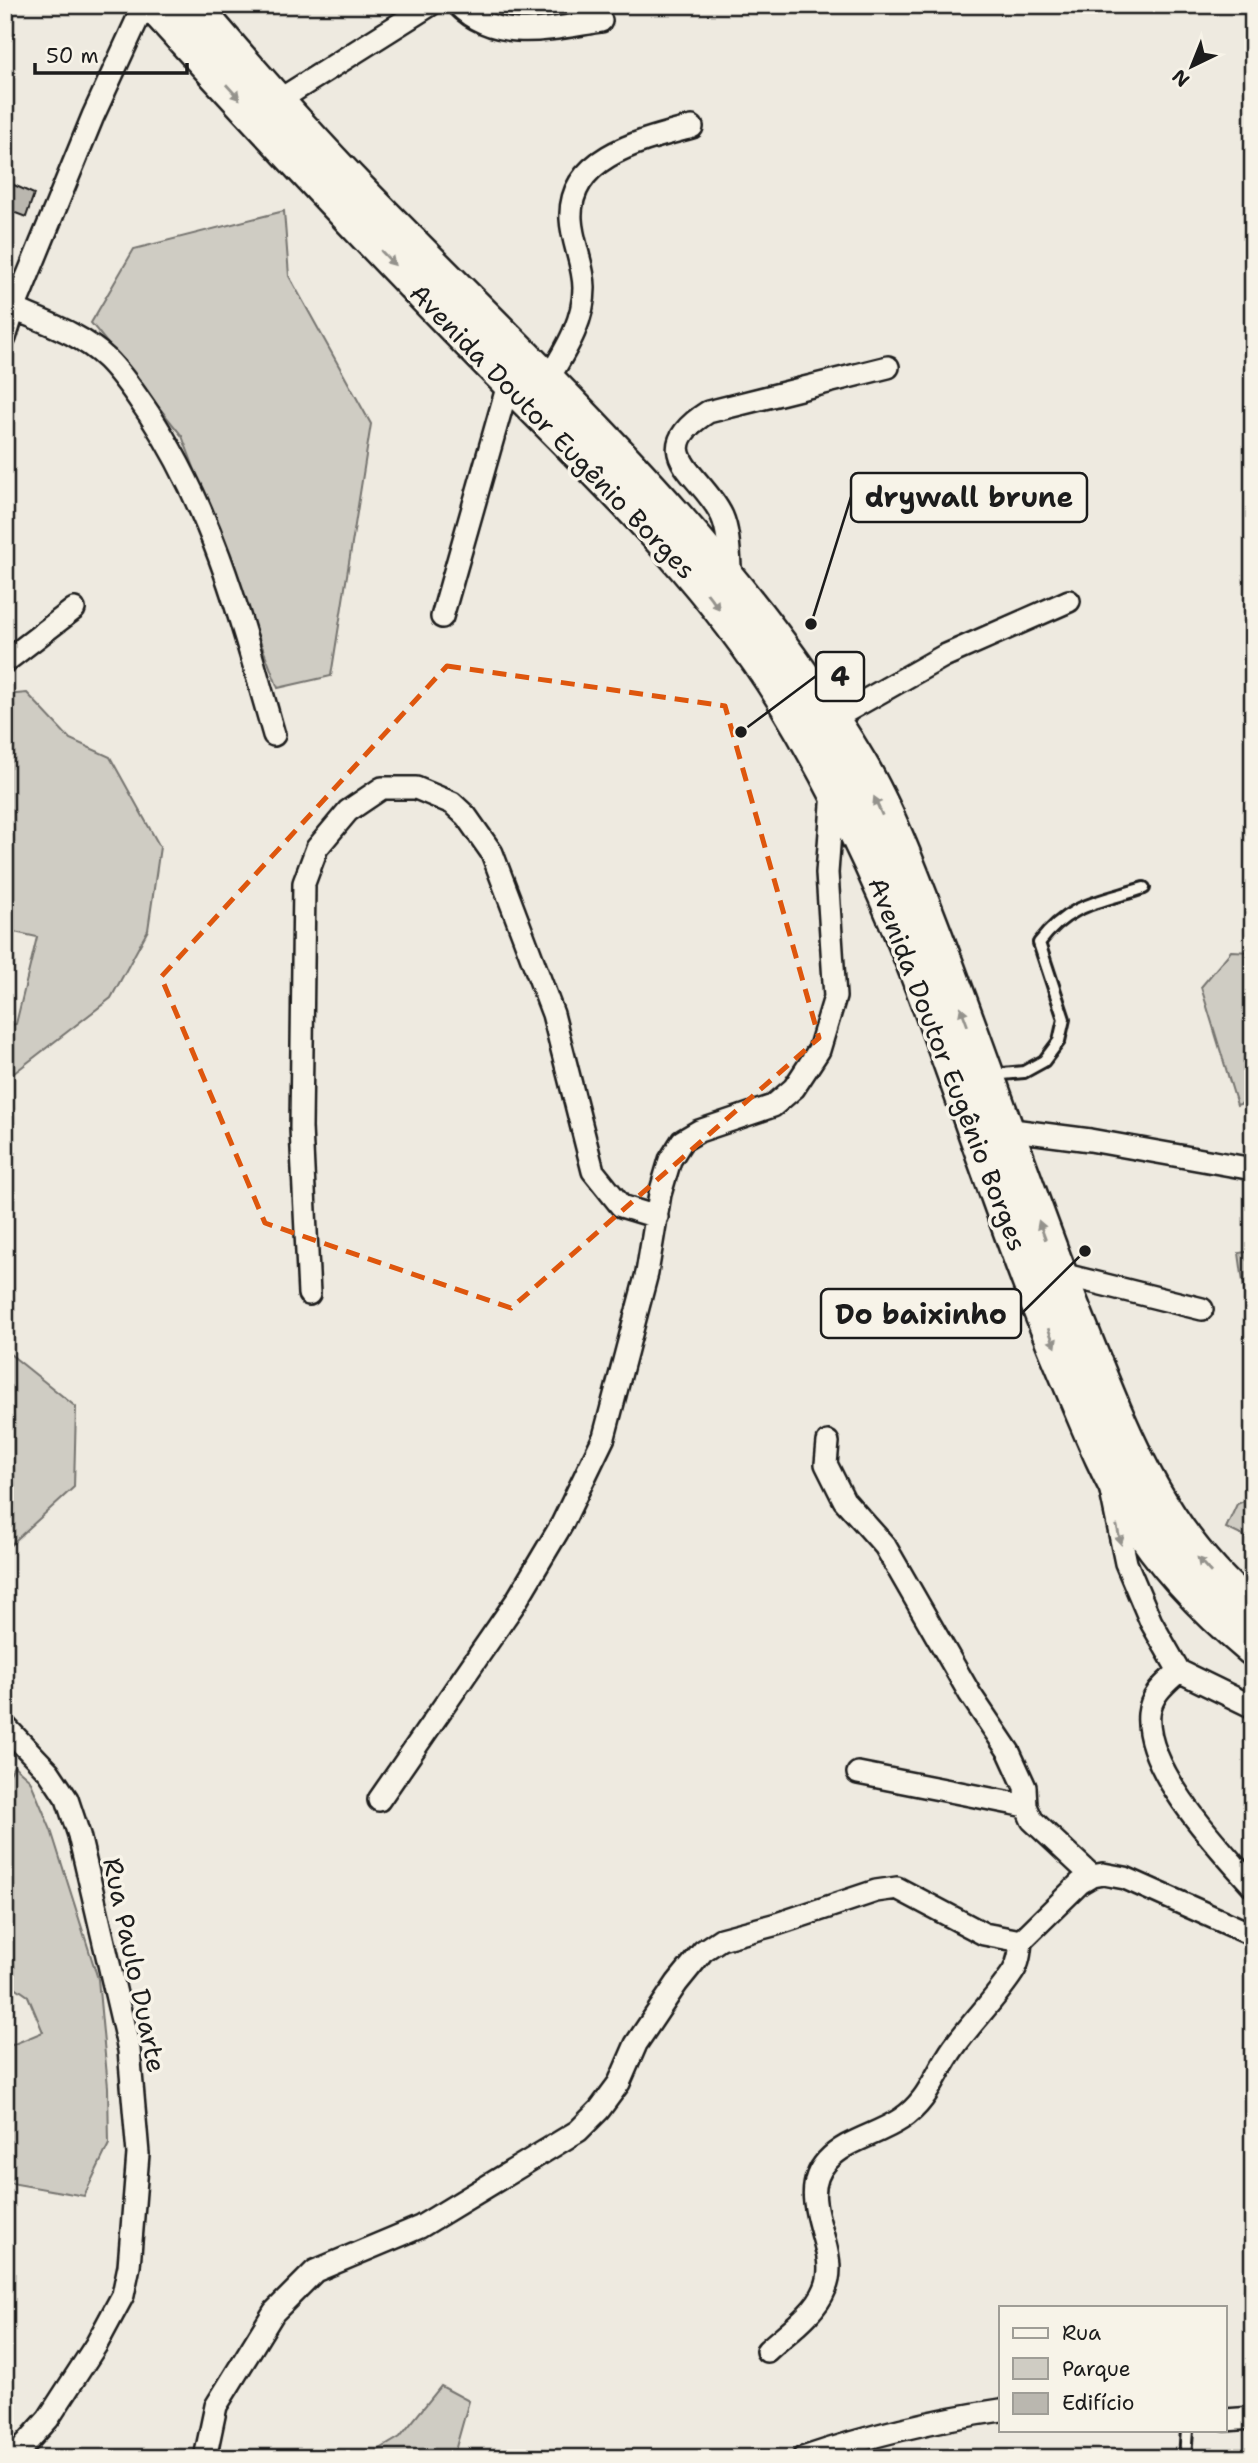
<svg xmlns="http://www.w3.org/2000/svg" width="1258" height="2463" viewBox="0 0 1258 2463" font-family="'Shantell Sans',sans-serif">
<rect width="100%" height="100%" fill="#eeeae0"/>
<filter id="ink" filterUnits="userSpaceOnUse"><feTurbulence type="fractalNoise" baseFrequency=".0143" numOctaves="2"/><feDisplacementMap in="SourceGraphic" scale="14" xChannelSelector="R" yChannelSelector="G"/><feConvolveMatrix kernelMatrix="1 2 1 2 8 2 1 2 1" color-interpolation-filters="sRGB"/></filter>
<g filter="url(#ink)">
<path fill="#cfccc3" stroke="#767470" stroke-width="2" d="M 284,211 L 289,276 L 371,424 L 331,676 L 278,688 L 182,436 L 91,323 L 134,249 Z
M 27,693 L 70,739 L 110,757 L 160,847 L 148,930 L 111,998 L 5,1080 L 5,1026 L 16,1024 L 37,937 L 5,930 L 5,695 Z
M 1231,951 L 1253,952 L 1253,1100 L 1237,1105 L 1201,987 Z
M 1253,1251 L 1253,1317 L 1246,1304 L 1239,1253 Z
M 5,1350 L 76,1407 L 74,1487 L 5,1550 Z
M 1253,1497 L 1253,1541 L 1226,1528 L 1237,1504 Z
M 14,1766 L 30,1780 L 51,1830 L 98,1979 L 108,2087 L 109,2144 L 84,2196 L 5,2182 L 5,2054 L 7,2047 L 43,2032 L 28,1996 L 5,1980 L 5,1783 Z
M 441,2386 L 469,2401 L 453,2458 L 365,2458 L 400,2437 Z"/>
<path fill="#bab7af" stroke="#1c1c1c" stroke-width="2" d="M 5,181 L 34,194 L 26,217 L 5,209 Z"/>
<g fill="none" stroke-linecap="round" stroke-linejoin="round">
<defs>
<path id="service" d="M 992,1075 L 1024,1072 L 1044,1061 L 1059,1041 L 1064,1019 L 1039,943 C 1068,904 1099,902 1144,888
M 1185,2458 L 1187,2430"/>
<path id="minor" d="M 458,5 C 496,44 554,28 601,21
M 276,102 L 430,5
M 14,309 C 47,323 81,334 107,359 C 124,376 136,395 149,414 C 214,513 242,623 274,735
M 5,338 L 14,309 L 93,116 L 144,5
M 547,381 C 564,352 584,323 584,288 C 584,265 572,242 571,219 C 568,156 643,140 692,127
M 731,581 C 729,560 730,534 722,516 C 702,473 643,453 708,412 L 888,367
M 442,617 L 509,381
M 5,662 L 74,609
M 831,720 L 944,656 L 1069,601
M 1005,1129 L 1090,1140 L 1253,1169
M 1057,1273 L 1202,1309
M 309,1294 L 301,1128 L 304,883 L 317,848 L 348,811 L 382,788 L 416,788 L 452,803 L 466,816 L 492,853 L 553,1014 L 593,1171 L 621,1206 L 657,1217
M 828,1442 L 826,1464 L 844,1500 L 885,1546 L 970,1694 L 1009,1752 L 1025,1787 L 1026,1806 L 1032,1820 L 1092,1876
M 1111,1491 L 1126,1563 L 1151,1622 L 1179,1671 L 1253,1707
M 1179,1671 C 1166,1683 1151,1694 1149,1714 C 1144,1769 1218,1847 1253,1886
M 5,1726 L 49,1772 L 67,1799 L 79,1835 L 129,2050 L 138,2154 L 129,2266 L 123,2295 L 96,2345 L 48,2419 L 13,2458
M 858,1773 L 1026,1806
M 379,1800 L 515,1603 L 562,1524 L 604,1437 L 647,1273 L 660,1194 L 670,1160 L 682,1141 L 699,1131 L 773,1106 L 794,1088 L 819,1050 L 835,997 L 827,873 L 833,791
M 767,2351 C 786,2333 815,2314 825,2289 C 843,2248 792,2200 827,2161 C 846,2140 877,2135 901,2119 C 929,2101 935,2073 954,2047 C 972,2022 996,1998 1013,1972 C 1019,1963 1020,1952 1021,1941
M 1225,2420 L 1253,2418
M 205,2458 L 216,2406 L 274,2312 L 315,2271 L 420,2227 L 578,2131 L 599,2110 L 619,2083 L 636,2044 L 677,1983 L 703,1951 L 721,1939 L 777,1924 L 876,1891 L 897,1888 L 984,1934 L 1021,1941 L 1080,1883 L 1092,1876 L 1103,1874 L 1125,1878 L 1253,1935
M 803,2458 C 868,2436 932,2420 1001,2410"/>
<path id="trunk" d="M 154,5 C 263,125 372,242 486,358 C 591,465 704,569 784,698 C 840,790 886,888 924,989 C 973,1118 1014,1249 1068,1376 C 1088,1423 1106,1470 1132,1513 C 1164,1565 1206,1609 1253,1648
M 192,5 C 245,67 299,129 356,188 C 534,371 727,543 859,764 C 891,818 918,894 941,953 C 989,1079 1031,1207 1081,1331 C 1124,1439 1161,1537 1253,1612"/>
</defs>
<use href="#service" stroke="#1c1c1c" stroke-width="16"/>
<use href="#minor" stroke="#1c1c1c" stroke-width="26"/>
<use href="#trunk" stroke="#1c1c1c" stroke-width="40"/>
<use href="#service" stroke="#f7f3e8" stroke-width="10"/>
<use href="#minor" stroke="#f7f3e8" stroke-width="21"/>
<use href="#trunk" stroke="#f7f3e8" stroke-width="35"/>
</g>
<defs><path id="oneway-solid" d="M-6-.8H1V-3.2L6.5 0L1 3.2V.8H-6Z" transform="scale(1.75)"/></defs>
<g fill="#94928c">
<use href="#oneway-solid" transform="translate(233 92) rotate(48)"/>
<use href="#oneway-solid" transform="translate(388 258) rotate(46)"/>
<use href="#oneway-solid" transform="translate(713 601) rotate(52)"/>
<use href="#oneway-solid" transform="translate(878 806) rotate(-114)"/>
<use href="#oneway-solid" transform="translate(964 1016) rotate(-110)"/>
<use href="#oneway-solid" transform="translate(1042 1230) rotate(-110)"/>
<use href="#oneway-solid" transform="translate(1052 1338) rotate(68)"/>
<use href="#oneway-solid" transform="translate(1119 1535) rotate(77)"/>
<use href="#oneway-solid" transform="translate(1204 1565) rotate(-132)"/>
</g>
</g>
<path fill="none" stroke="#de560d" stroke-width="5" stroke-dasharray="14 9" stroke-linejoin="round" d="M 447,666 L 725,706 L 819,1038 L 511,1308 L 265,1223 L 161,977 Z"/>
<g text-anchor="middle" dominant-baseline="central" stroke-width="7" stroke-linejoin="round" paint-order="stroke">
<g font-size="26" fill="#1c1c1c" stroke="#f7f3e8">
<text transform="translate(553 431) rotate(46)">Avenida Doutor Eugênio Borges</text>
<text transform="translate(948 1064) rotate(69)">Avenida Doutor Eugênio Borges</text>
<text transform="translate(135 1965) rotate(78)">Rua Paulo Duarte</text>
</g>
</g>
<path fill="none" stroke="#1c1c1c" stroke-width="2.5" d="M811 624L851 497M741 732L816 676M1085 1251L1021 1314"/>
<g fill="#1c1c1c" stroke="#f7f3e8" stroke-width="2.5">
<circle cx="811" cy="624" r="7"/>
<circle cx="741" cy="732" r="7"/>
<circle cx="1085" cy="1251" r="7"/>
</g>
<g fill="#f7f3e8" stroke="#1c1c1c" stroke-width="2.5">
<rect x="851" y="473" width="236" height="49" rx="7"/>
<rect x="816" y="652" width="48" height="49" rx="7"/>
<rect x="821" y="1289" width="200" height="49" rx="7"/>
</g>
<g font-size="28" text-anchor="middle" font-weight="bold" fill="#1c1c1c">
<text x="969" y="507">drywall brune</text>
<text x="840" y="686">4</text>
<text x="921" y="1324">Do baixinho</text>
</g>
<rect width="1258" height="2463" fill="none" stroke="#f7f3e8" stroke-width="28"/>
<rect x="14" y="14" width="1230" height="2435" fill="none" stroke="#1c1c1c" stroke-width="2.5" filter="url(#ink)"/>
<rect x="999" y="2306" width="228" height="126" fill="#f7f3e8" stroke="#9f9d96" stroke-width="2"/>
<rect x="1013" y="2328" width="35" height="10" fill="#f7f3e8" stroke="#9f9d96" stroke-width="2"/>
<text x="1062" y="2340" font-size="21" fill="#1c1c1c">Rua</text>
<rect x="1013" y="2358" width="35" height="21" fill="#cfccc3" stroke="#9f9d96" stroke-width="2"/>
<text x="1062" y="2376" font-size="21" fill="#1c1c1c">Parque</text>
<rect x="1013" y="2393" width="35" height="21" fill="#bab7af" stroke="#9f9d96" stroke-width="2"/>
<text x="1062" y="2410" font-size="21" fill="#1c1c1c">Edifício</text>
<g transform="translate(1192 66) rotate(223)" stroke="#f7f3e8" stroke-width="5" paint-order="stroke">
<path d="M0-5L12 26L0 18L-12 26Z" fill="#1c1c1c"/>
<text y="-10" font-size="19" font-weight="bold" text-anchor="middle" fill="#1c1c1c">N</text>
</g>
<path d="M35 63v10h152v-10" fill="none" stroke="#1c1c1c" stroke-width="3.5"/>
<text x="46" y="63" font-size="21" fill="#1c1c1c" stroke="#f7f3e8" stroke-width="5" paint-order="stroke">50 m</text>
</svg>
